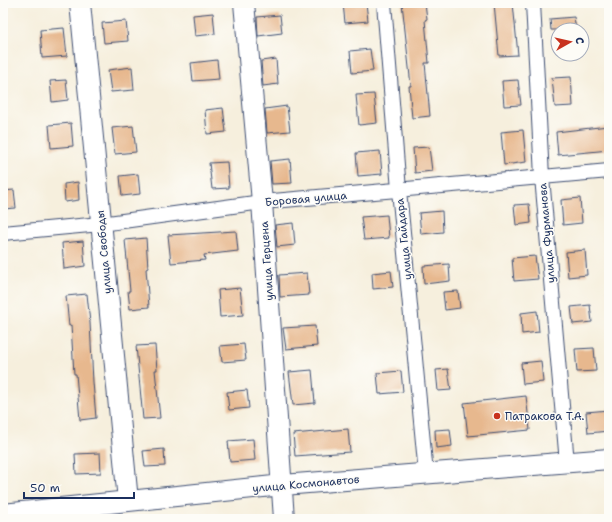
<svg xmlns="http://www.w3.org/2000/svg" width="612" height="522" viewBox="0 0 612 522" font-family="'Shantell Sans',sans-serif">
<rect width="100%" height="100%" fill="#fdfcf7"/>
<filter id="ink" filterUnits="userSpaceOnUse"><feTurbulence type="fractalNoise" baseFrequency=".025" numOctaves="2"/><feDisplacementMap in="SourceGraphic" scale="8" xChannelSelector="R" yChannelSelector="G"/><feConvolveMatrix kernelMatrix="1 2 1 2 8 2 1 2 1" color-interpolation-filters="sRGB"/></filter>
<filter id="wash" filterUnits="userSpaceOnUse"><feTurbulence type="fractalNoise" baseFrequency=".012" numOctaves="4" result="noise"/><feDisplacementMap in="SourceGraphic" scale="16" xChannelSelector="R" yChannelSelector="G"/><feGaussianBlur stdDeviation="0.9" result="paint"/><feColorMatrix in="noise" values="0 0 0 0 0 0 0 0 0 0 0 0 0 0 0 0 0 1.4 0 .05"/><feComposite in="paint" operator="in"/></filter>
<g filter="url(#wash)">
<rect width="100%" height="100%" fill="#f6efdd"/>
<g id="blocks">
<path fill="#e7b88e" d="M 343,3 L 366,3 L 368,21 L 345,23 Z
M 402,3 L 425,3 L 427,19 L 425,20 L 429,63 L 425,63 L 430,116 L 412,118 L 409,86 L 411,86 Z
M 494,3 L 513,3 L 518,55 L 499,56 Z
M 213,13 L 215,34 L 195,36 L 193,15 Z
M 280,15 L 282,33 L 258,36 L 257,17 Z
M 574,17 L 576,30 L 551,30 L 550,19 Z
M 126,21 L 128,41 L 104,43 L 102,23 Z
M 64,28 L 67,56 L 42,58 L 40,30 Z
M 370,49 L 373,71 L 352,73 L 350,51 Z
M 276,59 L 278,84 L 263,86 L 261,61 Z
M 217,60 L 219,79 L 193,81 L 191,63 Z
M 132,67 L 134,90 L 111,92 L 108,70 Z
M 571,77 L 573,106 L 555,107 L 552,78 Z
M 66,80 L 68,100 L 52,102 L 50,81 Z
M 518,80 L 521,105 L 504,106 L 502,81 Z
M 374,94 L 377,123 L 359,125 L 356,95 Z
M 287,106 L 290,131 L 267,133 L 265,109 Z
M 223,108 L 226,132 L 207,134 L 205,110 Z
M 71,123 L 73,146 L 51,148 L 49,125 Z
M 133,126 L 136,152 L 115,154 L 112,128 Z
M 608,126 L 609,150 L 558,155 L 556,132 Z
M 523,130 L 526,162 L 504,165 L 501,132 Z
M 429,147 L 432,171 L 415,173 L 413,148 Z
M 380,151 L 382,174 L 358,176 L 356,153 Z
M 290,159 L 292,183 L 272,184 L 270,161 Z
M 227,162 L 229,188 L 212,189 L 209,163 Z
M 138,174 L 140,194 L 122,196 L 120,176 Z
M 78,182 L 79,200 L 65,202 L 64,184 Z
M 14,190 L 16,208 L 3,209 L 3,191 Z
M 580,198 L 582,223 L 563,225 L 561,200 Z
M 529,204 L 531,223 L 516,225 L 514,205 Z
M 442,211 L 443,232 L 421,234 L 419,213 Z
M 387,215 L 389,238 L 364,240 L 361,217 Z
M 293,223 L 295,245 L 277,247 L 275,225 Z
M 236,231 L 238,251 L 204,255 L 205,260 L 171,263 L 168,235 Z
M 146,238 L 148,268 L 146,269 L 149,307 L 130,309 L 128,291 L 130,291 L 125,240 Z
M 83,241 L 85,266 L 64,269 L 62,243 Z
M 585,250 L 587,275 L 568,277 L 566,252 Z
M 535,256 L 538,279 L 514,281 L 512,258 Z
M 449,264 L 450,281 L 424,284 L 423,266 Z
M 391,271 L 393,287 L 373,289 L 372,273 Z
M 307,273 L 309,295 L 280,297 L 279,275 Z
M 240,288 L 243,315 L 220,317 L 218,290 Z
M 458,291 L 460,308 L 445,310 L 443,292 Z
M 87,294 L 90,323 L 93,382 L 96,418 L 80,420 L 76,374 L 74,374 L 71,325 L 69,326 L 66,296 Z
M 590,305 L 592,322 L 573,324 L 571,307 Z
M 537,311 L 539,332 L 522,334 L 521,313 Z
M 315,326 L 317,346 L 286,349 L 283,328 Z
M 244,344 L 246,360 L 222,362 L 220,346 Z
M 155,345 L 157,370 L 155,370 L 160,418 L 143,419 L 136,346 Z
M 594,348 L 596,371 L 577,372 L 575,349 Z
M 541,361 L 543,382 L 523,384 L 521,363 Z
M 448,369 L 451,390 L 438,391 L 436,370 Z
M 312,370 L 315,403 L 293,405 L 289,372 Z
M 401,371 L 403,392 L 379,394 L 377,373 Z
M 247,390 L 249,408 L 229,410 L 227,392 Z
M 526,396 L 530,430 L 468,436 L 464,403 Z
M 609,410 L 609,431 L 588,433 L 586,412 Z
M 348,429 L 350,452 L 295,456 L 293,434 Z
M 450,429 L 452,446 L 436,448 L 435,430 Z
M 253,439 L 255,460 L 230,462 L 228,441 Z
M 164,449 L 165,466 L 145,467 L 143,451 Z
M 100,453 L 101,473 L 76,474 L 75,454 Z"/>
</g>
</g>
<g filter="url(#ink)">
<use href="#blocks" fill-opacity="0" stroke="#3c4c71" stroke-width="1"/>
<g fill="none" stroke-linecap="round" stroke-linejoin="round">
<defs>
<path id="street" d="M 384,3 L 399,190 L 426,474
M 533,3 L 542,177 L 567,463
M 3,233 L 101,224 L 262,202 L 609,171"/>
<path id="secondary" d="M 80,3 L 128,501
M 244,3 L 262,202 L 284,519
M 3,514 L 283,485 L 609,459"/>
</defs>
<use href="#street" stroke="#3c4c71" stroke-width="16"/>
<use href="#secondary" stroke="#3c4c71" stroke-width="22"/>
<use href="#street" stroke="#fff" stroke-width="14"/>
<use href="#secondary" stroke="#fff" stroke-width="20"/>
</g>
</g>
<circle fill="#c8321e" stroke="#fdfcf7" stroke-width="1.5" cx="497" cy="416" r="4"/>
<g text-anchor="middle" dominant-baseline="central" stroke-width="3" stroke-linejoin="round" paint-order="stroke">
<g font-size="11" fill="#1b2f5e" stroke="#fdfcf7">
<text transform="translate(306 199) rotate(-5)">Боровая улица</text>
<text transform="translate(547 233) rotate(-95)">улица Фурманова</text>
<text transform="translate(404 239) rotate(-96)">улица Гайдара</text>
<text transform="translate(104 252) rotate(-95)">улица Свободы</text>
<text transform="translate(267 261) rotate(-94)">улица Герцена</text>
<text transform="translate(306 484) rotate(-5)">улица Космонавтов</text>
</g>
<g font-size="11" fill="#1b2f5e" stroke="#fdfcf7" text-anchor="start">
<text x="505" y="416">Патракова Т.А.</text>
</g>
</g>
<rect width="612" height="522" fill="none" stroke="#fdfcf7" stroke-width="16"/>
<g transform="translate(570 42) rotate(82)"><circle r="19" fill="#fdfcf7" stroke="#a3aaba"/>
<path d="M0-3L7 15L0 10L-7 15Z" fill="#c8321e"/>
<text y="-6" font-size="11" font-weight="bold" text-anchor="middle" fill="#1b2f5e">С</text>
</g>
<path d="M24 492v6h110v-6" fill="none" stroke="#1b2f5e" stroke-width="2"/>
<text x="30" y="492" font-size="12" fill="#1b2f5e" stroke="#fdfcf7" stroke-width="3" paint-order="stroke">50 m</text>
</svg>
